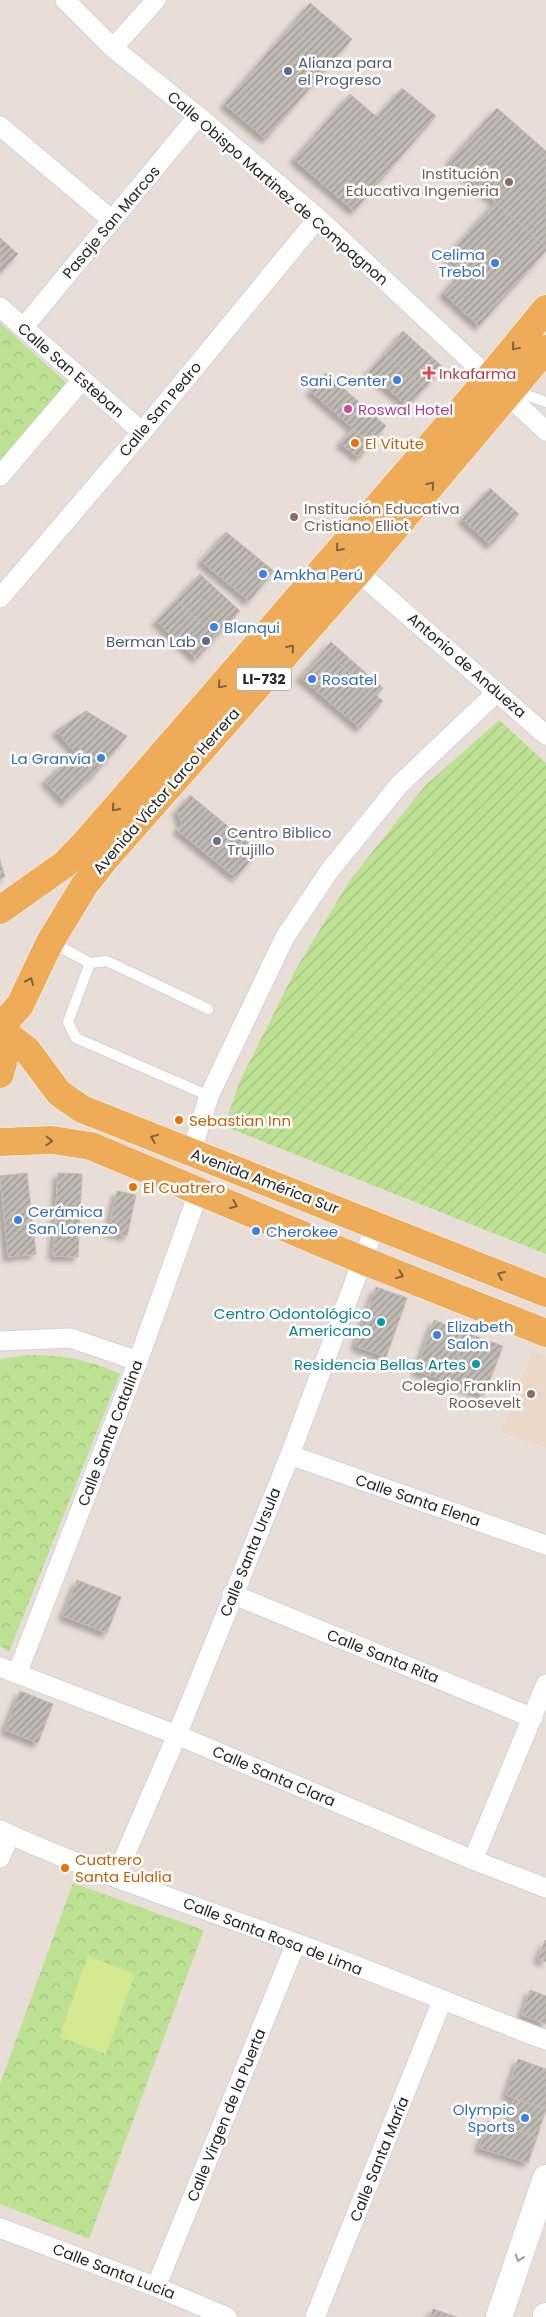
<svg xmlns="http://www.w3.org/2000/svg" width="546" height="2317" viewBox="0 0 546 2317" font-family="Poppins,sans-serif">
<defs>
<pattern id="park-crowns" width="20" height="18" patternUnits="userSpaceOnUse" patternTransform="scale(1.25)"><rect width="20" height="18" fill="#bde193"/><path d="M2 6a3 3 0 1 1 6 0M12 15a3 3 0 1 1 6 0" fill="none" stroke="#a2c17f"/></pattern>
<pattern id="garden-furrows" width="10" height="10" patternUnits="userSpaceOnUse" patternTransform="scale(1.25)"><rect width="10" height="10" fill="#bde193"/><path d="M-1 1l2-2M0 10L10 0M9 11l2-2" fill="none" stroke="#a2c17f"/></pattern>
<pattern id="building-hatch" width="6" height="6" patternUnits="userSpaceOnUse" patternTransform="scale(1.25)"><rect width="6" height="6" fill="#c0bab4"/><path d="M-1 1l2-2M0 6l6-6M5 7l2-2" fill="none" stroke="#9c9792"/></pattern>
<filter id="shadow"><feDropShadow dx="-4.5" dy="4.5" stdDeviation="2.5" flood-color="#0004"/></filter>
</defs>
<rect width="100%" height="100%" fill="#e9ded7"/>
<path fill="#ecd8c6" d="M 532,1352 L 546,1357 L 546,1448 L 501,1432 Z"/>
<path fill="url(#park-crowns)" d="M 0,323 L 69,385 L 0,463 Z
M 27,1355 C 62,1355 88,1359 120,1374 L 9,1652 L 0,1646 L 0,1359 Z
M 73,1883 L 204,1930 L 89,2239 L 0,2204 L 0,2084 Z"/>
<path fill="url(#garden-furrows)" d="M 499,720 L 546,763 L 546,1254 L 224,1126 L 240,1081 L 296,969 L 350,880 L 425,786 Z"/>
<path fill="#d4e88f" d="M 88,1956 L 135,1974 L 106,2054 L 59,2037 Z"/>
<path fill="url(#building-hatch)" stroke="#c4bab2" filter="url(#shadow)" d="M 310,3 L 352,39 L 266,139 L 224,104 Z
M 402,88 L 436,116 L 354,211 L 294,159 L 350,94 L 377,117 Z
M 497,108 L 546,151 L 546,247 L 449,161 Z
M 495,202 L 546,247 L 546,251 L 479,326 L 443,293 L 463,270 L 447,256 Z
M 0,238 L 18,254 L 0,273 Z
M 403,331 L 443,367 L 425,388 L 385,353 Z
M 385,353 L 425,388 L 408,406 L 368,372 Z
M 326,373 L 386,426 L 371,444 L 310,391 Z
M 352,429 L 371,444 L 359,458 L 340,443 Z
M 490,488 L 519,514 L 491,545 L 462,519 Z
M 226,532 L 274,571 L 249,601 L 201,561 Z
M 200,574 L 240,611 L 216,637 L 176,600 Z
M 176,600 L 216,637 L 197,659 L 156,621 Z
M 331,642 L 383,688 L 376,696 L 324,650 Z
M 324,650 L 383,701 L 360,728 L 300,677 Z
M 86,711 L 127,736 L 95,774 L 56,731 Z
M 75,753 L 95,774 L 65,802 L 45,781 Z
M 190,795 L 258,851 L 236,878 L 177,830 L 182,824 L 177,811 Z
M 0,860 L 5,877 L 0,879 Z
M 27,1173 L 36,1254 L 8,1257 L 0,1176 Z
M 58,1173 L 82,1174 L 78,1257 L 53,1256 Z
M 117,1191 L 136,1195 L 127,1236 L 108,1232 Z
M 376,1287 L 407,1298 L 386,1357 L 355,1346 Z
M 434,1320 L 467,1333 L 449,1382 L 416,1371 Z
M 467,1333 L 503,1346 L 484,1395 L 449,1382 Z
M 77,1580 L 121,1597 L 107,1633 L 63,1616 Z
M 20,1691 L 53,1704 L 38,1743 L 5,1730 Z
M 545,1940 L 546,1941 L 546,1962 L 538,1959 Z
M 530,1990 L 546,1996 L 546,2024 L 522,2015 Z
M 518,2059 L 546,2069 L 546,2109 L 506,2095 Z
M 514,2099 L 546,2109 L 537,2137 L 505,2127 Z
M 488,2121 L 537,2137 L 528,2163 L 479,2148 Z
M 433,2309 L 457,2317 L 430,2317 Z"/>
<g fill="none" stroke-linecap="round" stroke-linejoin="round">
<defs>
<path id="lane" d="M 513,390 L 546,402
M 51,942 L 90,963
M 208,1009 L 107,961 L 90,963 L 68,1022 L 76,1038 L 209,1096"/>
<path id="street" d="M 65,0 L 113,48 L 198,116 L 318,218 L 546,431
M 113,48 L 156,0
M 0,126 L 112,220
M 0,307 L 142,432
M 23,328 L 198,116
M 0,476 L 82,380
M 358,572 L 546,735
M 0,598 L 142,432 L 318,218
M 191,1153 L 209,1096 L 285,937 L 330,870 L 399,785 L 497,692
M 0,1341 L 70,1338 L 138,1361
M 290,1455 L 546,1545
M 232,1594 L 533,1718
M 0,1667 L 177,1735 L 473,1860 L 546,1888
M 17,1674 L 138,1361 L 199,1191
M 0,1830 C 91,1872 188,1903 282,1938 C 371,1970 458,2007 546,2040
M 0,1858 L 10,1835
M 473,1860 L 546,1684
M 116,1876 L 177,1735 L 290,1455 L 376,1224
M 0,2228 L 156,2287 L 227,2317
M 156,2287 L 296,1943
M 315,2317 L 442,2001"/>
<path id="secondary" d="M 499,2317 L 546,2178
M 546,2317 L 546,2316"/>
<path id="primary" d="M 0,910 L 65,864 L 86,842 L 490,377 L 546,309
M 5,1022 L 20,1005 L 50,942 L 84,886 L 105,859 L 358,572 L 546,349
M 7,1035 L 27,1050 L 59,1093 L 82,1109 L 546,1293
M 0,1074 L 8,1043 L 4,1020
M 0,1142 L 52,1140 L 91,1146 L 362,1260 L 546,1333"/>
</defs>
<use href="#lane" stroke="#cdd4e0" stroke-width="12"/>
<use href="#street" stroke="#cdd4e0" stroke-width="21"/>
<use href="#secondary" stroke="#cdd4e0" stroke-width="28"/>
<use href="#primary" stroke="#fff" stroke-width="29"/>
<use href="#lane" stroke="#fff" stroke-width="10"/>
<use href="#street" stroke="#fff" stroke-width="19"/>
<use href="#secondary" stroke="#fff" stroke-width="26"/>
<use href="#primary" stroke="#eeac58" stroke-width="28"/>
</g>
<defs><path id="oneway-chevron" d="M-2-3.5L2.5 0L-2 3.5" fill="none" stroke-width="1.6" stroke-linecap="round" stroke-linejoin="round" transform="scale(1.25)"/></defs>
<g stroke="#80623c">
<use href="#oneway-chevron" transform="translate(515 347) rotate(130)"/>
<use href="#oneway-chevron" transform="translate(431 485) rotate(-50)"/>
<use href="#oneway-chevron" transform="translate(339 548) rotate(131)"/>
<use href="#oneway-chevron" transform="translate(291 648) rotate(-49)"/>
<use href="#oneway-chevron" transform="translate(221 685) rotate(131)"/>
<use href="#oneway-chevron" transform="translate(115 808) rotate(131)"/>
<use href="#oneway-chevron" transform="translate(30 981) rotate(-66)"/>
<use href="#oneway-chevron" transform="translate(154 1138) rotate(-158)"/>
<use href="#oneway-chevron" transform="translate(49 1141) rotate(2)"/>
<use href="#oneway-chevron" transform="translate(234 1205) rotate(23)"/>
<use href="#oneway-chevron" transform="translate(400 1275) rotate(22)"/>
<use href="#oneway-chevron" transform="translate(501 1275) rotate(-158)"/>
</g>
<use stroke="#9d9d9d" href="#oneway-chevron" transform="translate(519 2258) rotate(109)"/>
<g fill="#5c6f8a" stroke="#fff" stroke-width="2">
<circle cx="288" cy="71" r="5"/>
<circle cx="206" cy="641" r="5"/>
</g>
<g fill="#8d6e63" stroke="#fff" stroke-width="2">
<circle cx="509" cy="182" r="5"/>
<circle cx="294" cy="517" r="5"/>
<circle cx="531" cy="1394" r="5"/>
</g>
<g fill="#3f7fe0" stroke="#fff" stroke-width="2">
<circle cx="495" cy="263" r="5"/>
<circle cx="397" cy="380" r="5"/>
<circle cx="263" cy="574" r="5"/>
<circle cx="214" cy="627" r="5"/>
<circle cx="312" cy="679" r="5"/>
<circle cx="101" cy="758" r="5"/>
<circle cx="18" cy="1220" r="5"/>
<circle cx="256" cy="1231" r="5"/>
<circle cx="437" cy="1335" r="5"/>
<circle cx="525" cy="2118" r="5"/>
</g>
<path fill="#e0444e" stroke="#fff" stroke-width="2" d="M426.5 365.5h5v5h5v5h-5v5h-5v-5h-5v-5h5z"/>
<circle fill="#d1479c" stroke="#fff" stroke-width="2" cx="348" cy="409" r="5"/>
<g fill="#e8710a" stroke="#fff" stroke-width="2">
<circle cx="355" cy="443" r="5"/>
<circle cx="179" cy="1120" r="5"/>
<circle cx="133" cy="1187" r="5"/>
<circle cx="65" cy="1868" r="5"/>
</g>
<circle fill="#6b7280" stroke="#fff" stroke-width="2" cx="217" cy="841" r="5"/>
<g fill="#0f9aa8" stroke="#fff" stroke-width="2">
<circle cx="381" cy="1322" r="5"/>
<circle cx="476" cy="1364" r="5"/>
</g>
<g text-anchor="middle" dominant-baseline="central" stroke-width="5" stroke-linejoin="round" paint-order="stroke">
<rect fill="#fff" stroke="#676767" stroke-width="1" x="236.5" y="667.5" width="55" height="23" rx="4"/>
<g font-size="14" font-weight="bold" fill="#262626">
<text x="264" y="679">LI-732</text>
</g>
<g font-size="15" fill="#4e5e75" stroke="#fff" text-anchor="start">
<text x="298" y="62">Alianza para<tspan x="298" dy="17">el Progreso</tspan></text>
<text x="196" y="641" text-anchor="end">Berman Lab</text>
</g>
<g font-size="15" fill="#785e54" stroke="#fff" text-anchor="end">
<text x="499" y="173">Institución<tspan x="499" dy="17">Educativa Ingenieria</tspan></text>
<text x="304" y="508" text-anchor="start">Institución Educativa<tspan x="304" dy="17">Cristiano Elliot</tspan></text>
<text x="521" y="1385">Colegio Franklin<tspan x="521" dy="17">Roosevelt</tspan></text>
</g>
<g font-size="15" fill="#262626" stroke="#fff">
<text transform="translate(278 188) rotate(41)">Calle Obispo Martinez de Compagnon</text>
<text transform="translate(111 222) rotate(-50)">Pasaje San Marcos</text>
<text transform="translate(71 370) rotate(41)">Calle San Esteban</text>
<text transform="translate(160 409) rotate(-50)">Calle San Pedro</text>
<text transform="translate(467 665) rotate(41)">Antonio de Andueza</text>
<text transform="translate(166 791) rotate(-49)">Avenida Víctor Larco Herrera</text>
<text transform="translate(265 1181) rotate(21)">Avenida América Sur</text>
<text transform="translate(110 1433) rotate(-69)">Calle Santa Catalina</text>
<text transform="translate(418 1500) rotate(19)">Calle Santa Elena</text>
<text transform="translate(250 1552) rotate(-68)">Calle Santa Ursula</text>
<text transform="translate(383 1656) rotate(22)">Calle Santa Rita</text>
<text transform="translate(274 1776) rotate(23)">Calle Santa Clara</text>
<text transform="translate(273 1936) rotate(21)">Calle Santa Rosa de Lima</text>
<text transform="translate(226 2115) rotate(-68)">Calle Virgen de la Puerta</text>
<text transform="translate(379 2159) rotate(-68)">Calle Santa María</text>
<text transform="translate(114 2271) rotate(21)">Calle Santa Lucia</text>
</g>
<g font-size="15" fill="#366cbe" stroke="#fff" text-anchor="start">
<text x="485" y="254" text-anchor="end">Celima<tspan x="485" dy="17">Trebol</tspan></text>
<text x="387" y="380" text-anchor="end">Sani Center</text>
<text x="273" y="574">Amkha Perú</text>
<text x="224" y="627">Blanqui</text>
<text x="322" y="679">Rosatel</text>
<text x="91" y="758" text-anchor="end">La Granvía</text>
<text x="28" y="1211">Cerámica<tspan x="28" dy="17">San Lorenzo</tspan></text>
<text x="266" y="1231">Cherokee</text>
<text x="447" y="1326">Elizabeth<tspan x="447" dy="17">Salon</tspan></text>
<text x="515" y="2109" text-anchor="end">Olympic<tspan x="515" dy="17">Sports</tspan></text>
</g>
<g font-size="15" fill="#be3a42" stroke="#fff" text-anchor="start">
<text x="439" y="373">Inkafarma</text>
</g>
<g font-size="15" fill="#b23c85" stroke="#fff" text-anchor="start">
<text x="358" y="409">Roswal Hotel</text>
</g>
<g font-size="15" fill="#c56008" stroke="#fff" text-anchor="start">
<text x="365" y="443">El Vitute</text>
<text x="189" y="1120">Sebastian Inn</text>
<text x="143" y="1187">El Cuatrero</text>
<text x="75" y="1859">Cuatrero<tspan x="75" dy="17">Santa Eulalia</tspan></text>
</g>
<g font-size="15" fill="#5b616d" stroke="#fff" text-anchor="start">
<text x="227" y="832">Centro Biblico<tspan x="227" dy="17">Trujillo</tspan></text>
</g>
<g font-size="15" fill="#0d838f" stroke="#fff" text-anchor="end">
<text x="371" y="1313">Centro Odontológico<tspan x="371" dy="17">Americano</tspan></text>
<text x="466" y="1364">Residencia Bellas Artes</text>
</g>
</g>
</svg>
